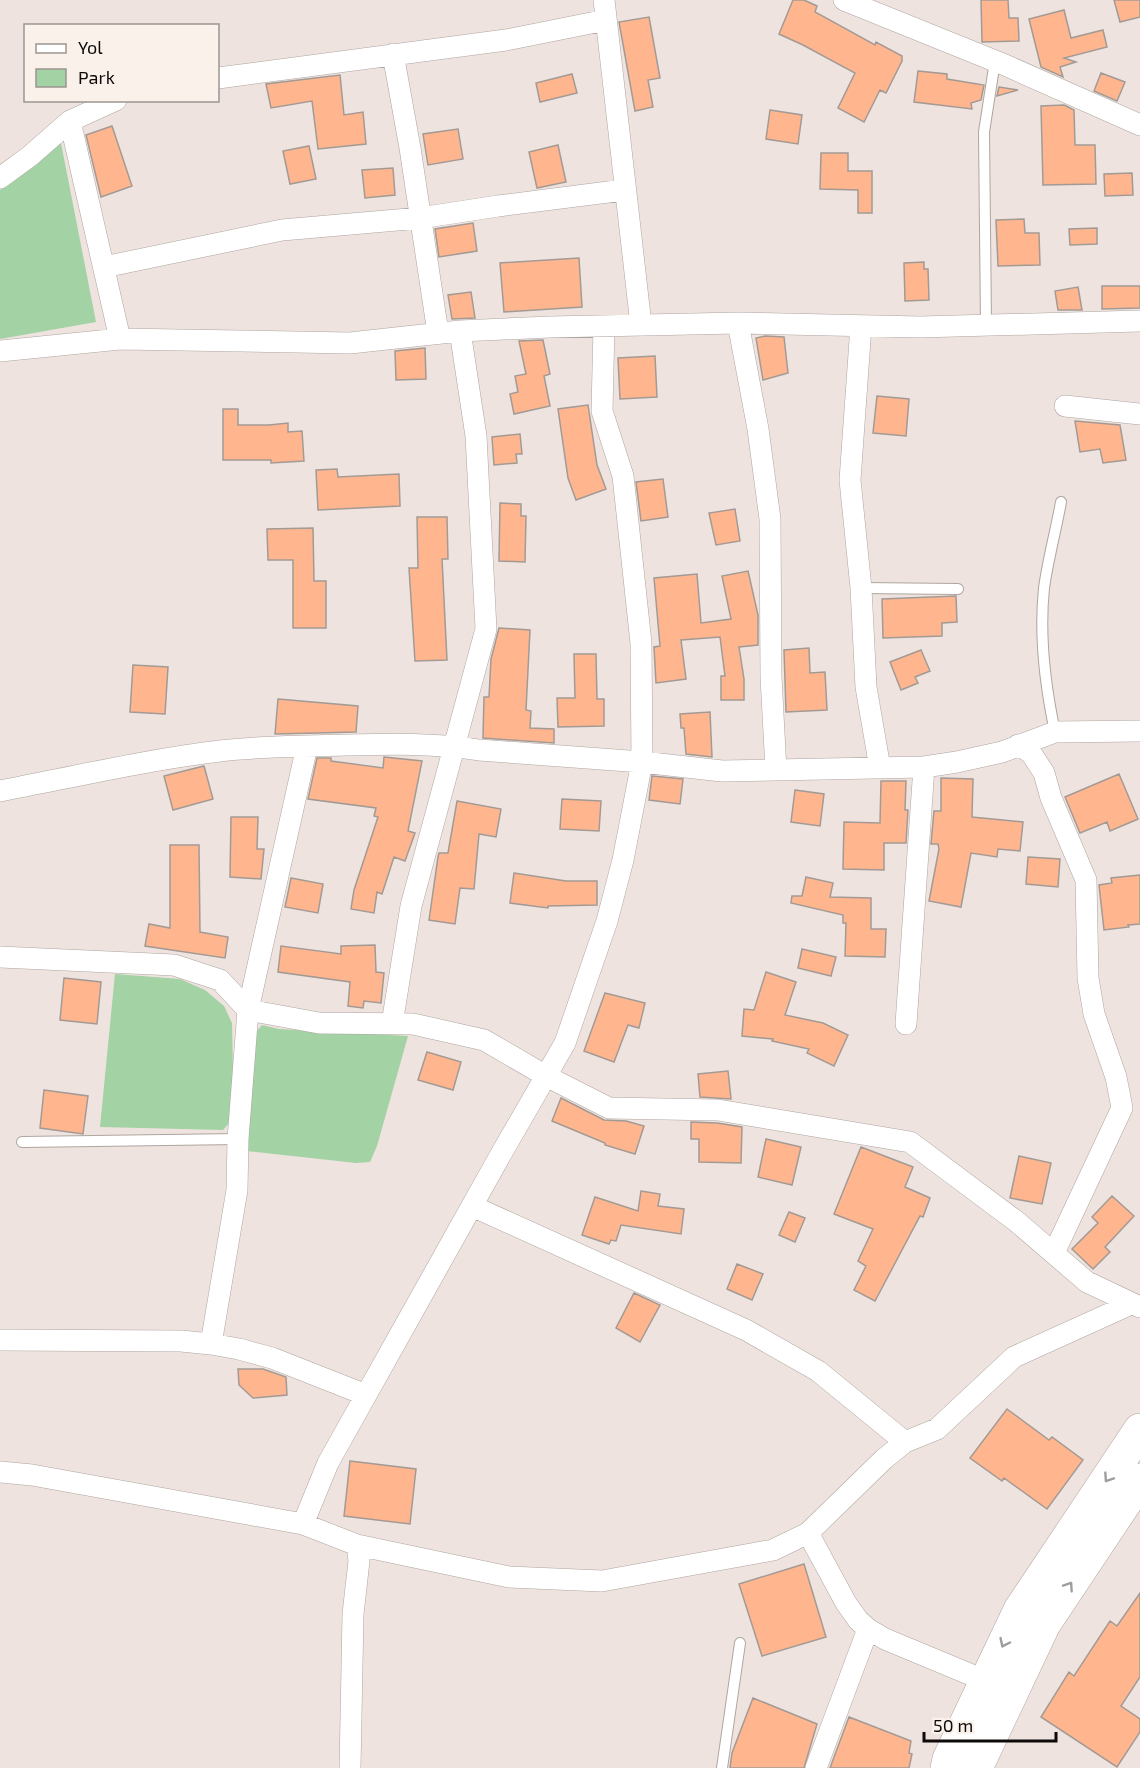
<svg xmlns="http://www.w3.org/2000/svg" width="1140" height="1768" viewBox="0 0 1140 1768" font-family="'Exo 2',sans-serif">
<rect width="100%" height="100%" fill="#eee3de"/>
<path fill="#a3d2a5" d="M 61,143 L 96,322 L 0,339 L 0,190 Z
M 115,974 L 180,979 L 205,990 L 224,1006 L 232,1023 L 233,1072 L 230,1122 L 223,1130 L 100,1127 Z
M 262,1025 L 279,1029 L 408,1036 L 377,1146 L 370,1162 L 356,1163 L 246,1151 L 256,1032 Z"/>
<path fill="#ffb68e" stroke="#a39a95" stroke-width="1.5" d="M 793,0 L 804,0 L 817,6 L 815,12 L 875,45 L 876,42 L 902,56 L 902,61 L 886,93 L 880,90 L 864,122 L 838,108 L 855,73 L 803,45 L 779,34 Z
M 981,0 L 1008,0 L 1009,18 L 1018,18 L 1019,41 L 982,42 Z
M 1114,0 L 1140,0 L 1140,17 L 1120,22 Z
M 1064,10 L 1071,38 L 1103,30 L 1107,47 L 1064,58 L 1076,62 L 1060,67 L 1063,77 L 1041,67 L 1029,19 Z
M 649,17 L 660,78 L 648,80 L 653,107 L 635,111 L 619,22 Z
M 918,71 L 947,74 L 947,79 L 984,85 L 981,100 L 971,103 L 972,109 L 914,102 Z
M 1101,73 L 1125,82 L 1117,101 L 1094,91 Z
M 572,74 L 577,93 L 540,102 L 536,83 Z
M 340,75 L 344,115 L 363,112 L 366,144 L 318,149 L 312,101 L 271,108 L 266,84 Z
M 999,87 L 1018,90 L 997,96 Z
M 1064,105 L 1074,110 L 1075,145 L 1095,145 L 1096,184 L 1043,185 L 1041,106 Z
M 770,110 L 802,115 L 798,144 L 766,139 Z
M 112,126 L 132,186 L 101,197 L 86,135 Z
M 458,129 L 463,159 L 428,165 L 423,134 Z
M 558,145 L 566,182 L 537,188 L 529,152 Z
M 309,146 L 316,179 L 290,184 L 283,151 Z
M 821,153 L 848,153 L 848,171 L 872,171 L 872,213 L 858,213 L 858,190 L 820,189 Z
M 393,168 L 395,195 L 365,198 L 362,170 Z
M 1132,173 L 1133,195 L 1105,196 L 1104,174 Z
M 1024,219 L 1025,233 L 1039,233 L 1040,265 L 998,266 L 996,220 Z
M 473,223 L 477,251 L 439,257 L 435,229 Z
M 1097,228 L 1097,244 L 1070,245 L 1069,229 Z
M 579,258 L 582,307 L 504,312 L 500,263 Z
M 924,262 L 924,269 L 928,269 L 929,300 L 905,301 L 904,263 Z
M 1102,286 L 1140,286 L 1140,308 L 1102,309 Z
M 1078,287 L 1082,310 L 1058,310 L 1055,291 Z
M 471,292 L 475,318 L 452,319 L 448,295 Z
M 765,336 L 784,337 L 788,373 L 763,380 L 756,338 Z
M 543,340 L 550,374 L 544,376 L 550,406 L 514,414 L 510,394 L 518,392 L 515,376 L 526,374 L 519,341 Z
M 425,348 L 426,379 L 396,380 L 395,351 Z
M 655,356 L 657,397 L 620,399 L 618,358 Z
M 877,396 L 909,399 L 906,436 L 873,433 Z
M 588,405 L 597,465 L 606,489 L 576,500 L 568,478 L 558,409 Z
M 223,409 L 238,409 L 238,425 L 269,425 L 288,423 L 288,432 L 302,431 L 304,461 L 271,463 L 271,460 L 223,460 Z
M 1075,421 L 1120,425 L 1126,460 L 1103,463 L 1100,449 L 1080,452 Z
M 520,434 L 522,454 L 516,454 L 517,463 L 494,465 L 492,437 Z
M 337,469 L 338,477 L 399,474 L 400,506 L 318,510 L 316,470 Z
M 663,479 L 668,517 L 641,521 L 636,482 Z
M 500,503 L 521,504 L 521,516 L 526,516 L 525,562 L 499,561 Z
M 735,509 L 740,541 L 716,545 L 709,513 Z
M 417,517 L 447,517 L 448,559 L 442,559 L 447,660 L 415,661 L 409,568 L 418,568 Z
M 313,528 L 314,581 L 326,581 L 326,628 L 293,628 L 293,560 L 268,560 L 267,529 Z
M 748,571 L 758,615 L 758,645 L 739,647 L 744,679 L 744,700 L 721,700 L 721,676 L 725,676 L 720,637 L 681,640 L 686,679 L 656,683 L 654,647 L 660,646 L 654,578 L 697,574 L 701,623 L 731,619 L 722,576 Z
M 956,596 L 957,622 L 942,623 L 942,636 L 883,638 L 882,599 Z
M 499,628 L 530,630 L 526,710 L 531,711 L 530,728 L 554,729 L 554,743 L 483,738 L 484,697 L 489,697 L 491,659 Z
M 809,648 L 810,673 L 825,672 L 827,710 L 786,712 L 784,650 Z
M 921,650 L 930,671 L 915,677 L 918,683 L 901,690 L 890,662 Z
M 574,654 L 596,654 L 597,699 L 604,699 L 604,726 L 558,727 L 557,698 L 575,698 Z
M 133,665 L 168,667 L 165,714 L 130,712 Z
M 278,699 L 358,706 L 356,732 L 275,734 Z
M 710,712 L 712,757 L 686,754 L 684,728 L 681,728 L 680,714 Z
M 384,757 L 422,761 L 408,831 L 415,833 L 405,861 L 394,857 L 382,894 L 377,892 L 374,913 L 351,909 L 354,890 L 378,817 L 374,816 L 376,808 L 308,799 L 317,758 L 331,758 L 331,761 L 383,768 Z
M 204,766 L 213,799 L 173,810 L 164,776 Z
M 1119,774 L 1138,819 L 1110,831 L 1107,822 L 1080,833 L 1065,797 Z
M 652,776 L 683,779 L 680,804 L 649,800 Z
M 941,778 L 973,779 L 972,817 L 1023,822 L 1020,851 L 998,849 L 997,857 L 971,853 L 961,907 L 929,901 L 939,849 L 938,844 L 931,844 L 934,811 L 941,811 Z
M 881,781 L 906,781 L 905,810 L 908,810 L 906,843 L 884,843 L 884,870 L 843,869 L 844,822 L 880,823 Z
M 795,790 L 824,794 L 820,826 L 791,822 Z
M 562,799 L 601,801 L 599,831 L 560,829 Z
M 457,801 L 501,809 L 496,837 L 479,834 L 474,889 L 460,888 L 455,924 L 429,920 L 438,857 L 439,853 L 448,853 Z
M 231,817 L 258,817 L 257,849 L 264,849 L 261,879 L 230,877 Z
M 170,845 L 199,845 L 200,932 L 228,937 L 225,958 L 145,946 L 149,924 L 170,928 Z
M 1028,857 L 1060,859 L 1058,887 L 1026,884 Z
M 514,873 L 566,881 L 597,881 L 597,905 L 548,906 L 548,908 L 510,903 Z
M 1140,875 L 1140,924 L 1128,925 L 1129,927 L 1104,930 L 1099,885 L 1112,883 L 1111,878 Z
M 806,877 L 833,883 L 830,897 L 871,898 L 871,929 L 886,929 L 885,957 L 845,956 L 846,923 L 843,923 L 843,915 L 791,903 L 792,896 L 802,896 Z
M 291,878 L 323,884 L 318,913 L 285,907 Z
M 375,945 L 376,972 L 384,973 L 381,1003 L 364,1001 L 363,1008 L 348,1006 L 350,982 L 278,972 L 281,946 L 341,954 L 341,946 Z
M 802,949 L 836,957 L 831,976 L 798,968 Z
M 766,972 L 796,982 L 785,1015 L 823,1023 L 848,1035 L 834,1066 L 807,1053 L 809,1049 L 772,1041 L 773,1039 L 742,1036 L 744,1009 L 754,1010 Z
M 64,978 L 101,982 L 97,1024 L 60,1020 Z
M 605,993 L 645,1003 L 639,1028 L 628,1025 L 614,1062 L 584,1051 Z
M 427,1052 L 461,1062 L 453,1090 L 418,1080 Z
M 728,1071 L 731,1099 L 700,1097 L 698,1074 Z
M 44,1090 L 88,1096 L 83,1134 L 40,1128 Z
M 561,1098 L 604,1120 L 626,1121 L 644,1126 L 635,1154 L 605,1145 L 605,1143 L 552,1121 Z
M 691,1122 L 717,1123 L 742,1127 L 741,1163 L 699,1162 L 699,1139 L 691,1139 Z
M 766,1139 L 801,1147 L 792,1185 L 758,1177 Z
M 861,1147 L 913,1167 L 905,1187 L 930,1198 L 923,1217 L 920,1216 L 875,1301 L 854,1290 L 866,1266 L 858,1261 L 873,1229 L 834,1214 Z
M 1019,1156 L 1051,1163 L 1042,1204 L 1010,1198 Z
M 641,1191 L 660,1194 L 658,1206 L 684,1209 L 681,1234 L 621,1225 L 616,1241 L 611,1240 L 609,1244 L 582,1235 L 595,1197 L 638,1211 Z
M 1112,1196 L 1134,1216 L 1105,1247 L 1110,1252 L 1093,1269 L 1072,1249 L 1098,1223 L 1092,1217 Z
M 789,1212 L 805,1218 L 795,1242 L 779,1235 Z
M 737,1264 L 763,1274 L 752,1300 L 727,1289 Z
M 634,1293 L 660,1305 L 640,1342 L 616,1328 Z
M 238,1369 L 263,1369 L 286,1377 L 287,1395 L 253,1398 L 239,1385 Z
M 1007,1409 L 1049,1440 L 1052,1437 L 1083,1460 L 1047,1509 L 1004,1478 L 1002,1481 L 970,1458 Z
M 350,1461 L 416,1469 L 410,1524 L 344,1516 Z
M 804,1564 L 826,1637 L 762,1656 L 739,1584 Z
M 1140,1593 L 1140,1677 L 1121,1706 L 1140,1719 L 1140,1732 L 1117,1767 L 1041,1717 L 1069,1672 L 1074,1676 L 1110,1621 L 1117,1626 Z
M 753,1698 L 817,1724 L 804,1768 L 730,1768 L 732,1753 Z
M 849,1717 L 911,1741 L 909,1753 L 912,1754 L 909,1768 L 830,1768 Z"/>
<g fill="none" stroke-linecap="round" stroke-linejoin="round">
<defs>
<path id="lane" d="M 986,325 L 984,132 L 995,61
M 861,588 L 958,589
M 1055,732 C 1045,685 1039,636 1044,588 C 1048,559 1056,530 1061,502
M 22,1142 L 238,1139
M 722,1768 L 740,1643"/>
<path id="street" d="M 604,0 L 641,325
M 844,0 L 1005,65 L 1140,125
M 393,54 L 410,148 L 438,333
M 218,78 L 506,40 L 606,20
M 70,121 L 120,339
M 0,178 L 30,156 L 70,121 L 116,100
M 104,267 L 282,230 L 420,218 L 498,206 L 624,190
M 738,323 L 758,429 L 770,519 L 771,677 L 776,770
M 861,326 L 850,480 L 861,588 L 866,687 L 880,768
M 0,351 L 120,339 L 350,343 L 460,331 L 550,327 L 738,323 L 920,327 L 1140,321
M 1065,406 L 1140,414
M 1018,745 L 1031,753 L 1044,773 L 1051,798 L 1086,880 L 1088,978 L 1094,1014 L 1116,1077 L 1122,1108 L 1054,1253
M 0,791 C 73,777 146,760 220,751 C 262,746 305,746 347,745 C 391,744 436,743 479,750 L 642,762 L 722,771 L 924,767 L 957,762 L 1002,752 L 1055,732 L 1140,731
M 0,957 L 174,965 L 220,980 L 248,1010 L 319,1023 L 413,1024 L 484,1040 L 546,1076 L 609,1108 L 718,1110 L 910,1142 L 1016,1221 L 1087,1282 L 1140,1307
M 392,1024 L 411,906 L 486,629 L 476,436 L 460,331
M 906,1024 L 924,767
M 472,1206 L 746,1330 L 818,1371 L 905,1442
M 0,1340 L 181,1341 L 211,1344 L 239,1349 L 272,1358 L 366,1395
M 211,1344 L 237,1190 L 238,1139 L 248,1010 L 307,746
M 0,1472 L 32,1475 L 303,1524 L 357,1545 L 509,1577 L 602,1581 L 773,1550 L 808,1533 L 884,1459 L 905,1442 L 937,1429 L 1014,1357 L 1131,1304
M 303,1524 L 328,1463 L 501,1154 L 565,1043 L 607,921 L 623,860 L 642,762 L 641,643 L 623,476 L 602,411 L 604,327
M 808,1533 L 846,1603 L 858,1620 L 868,1629 L 885,1639 L 986,1681
M 350,1768 L 353,1614 L 359,1561 L 357,1545
M 816,1768 L 868,1629"/>
<path id="highway" d="M 947,1768 L 949,1759 L 1020,1610 L 1140,1430
M 976,1768 L 1044,1624 L 1140,1480"/>
</defs>
<use href="#lane" stroke="#afa5a0" stroke-width="12"/>
<use href="#street" stroke="#afa5a0" stroke-width="22"/>
<use href="#highway" stroke="#afa5a0" stroke-width="34"/>
<use href="#lane" stroke="#fff" stroke-width="10"/>
<use href="#street" stroke="#fff" stroke-width="21"/>
<use href="#highway" stroke="#fff" stroke-width="33"/>
</g>
<defs><path id="oneway-chevron" d="M-2-3.5L2.5 0L-2 3.5" fill="none" stroke-width="1.6" stroke-linecap="round" stroke-linejoin="round" transform="scale(1.5)"/></defs>
<g stroke="#9f9d9d">
<use href="#oneway-chevron" transform="translate(1108 1478) rotate(124)"/>
<use href="#oneway-chevron" transform="translate(1069 1586) rotate(-56)"/>
<use href="#oneway-chevron" transform="translate(1004 1643) rotate(115)"/>
</g>
<rect x="24" y="24" width="195" height="78" fill="#fbf1eb" stroke="#9c9591" stroke-width="1.5"/>
<rect x="36" y="44" width="30" height="9" fill="#ffffff" stroke="#9c9591" stroke-width="1.5"/>
<text x="78" y="54" font-size="18" fill="#0e0a09">Yol</text>
<rect x="36" y="69" width="30" height="18" fill="#a3d2a5" stroke="#9c9591" stroke-width="1.5"/>
<text x="78" y="84" font-size="18" fill="#0e0a09">Park</text>
<path d="M924 1732v9h132v-9" fill="none" stroke="#0e0a09" stroke-width="3"/>
<text x="933" y="1732" font-size="18" fill="#0e0a09" stroke="#fbf1eb" stroke-width="4.5" paint-order="stroke">50 m</text>
</svg>
